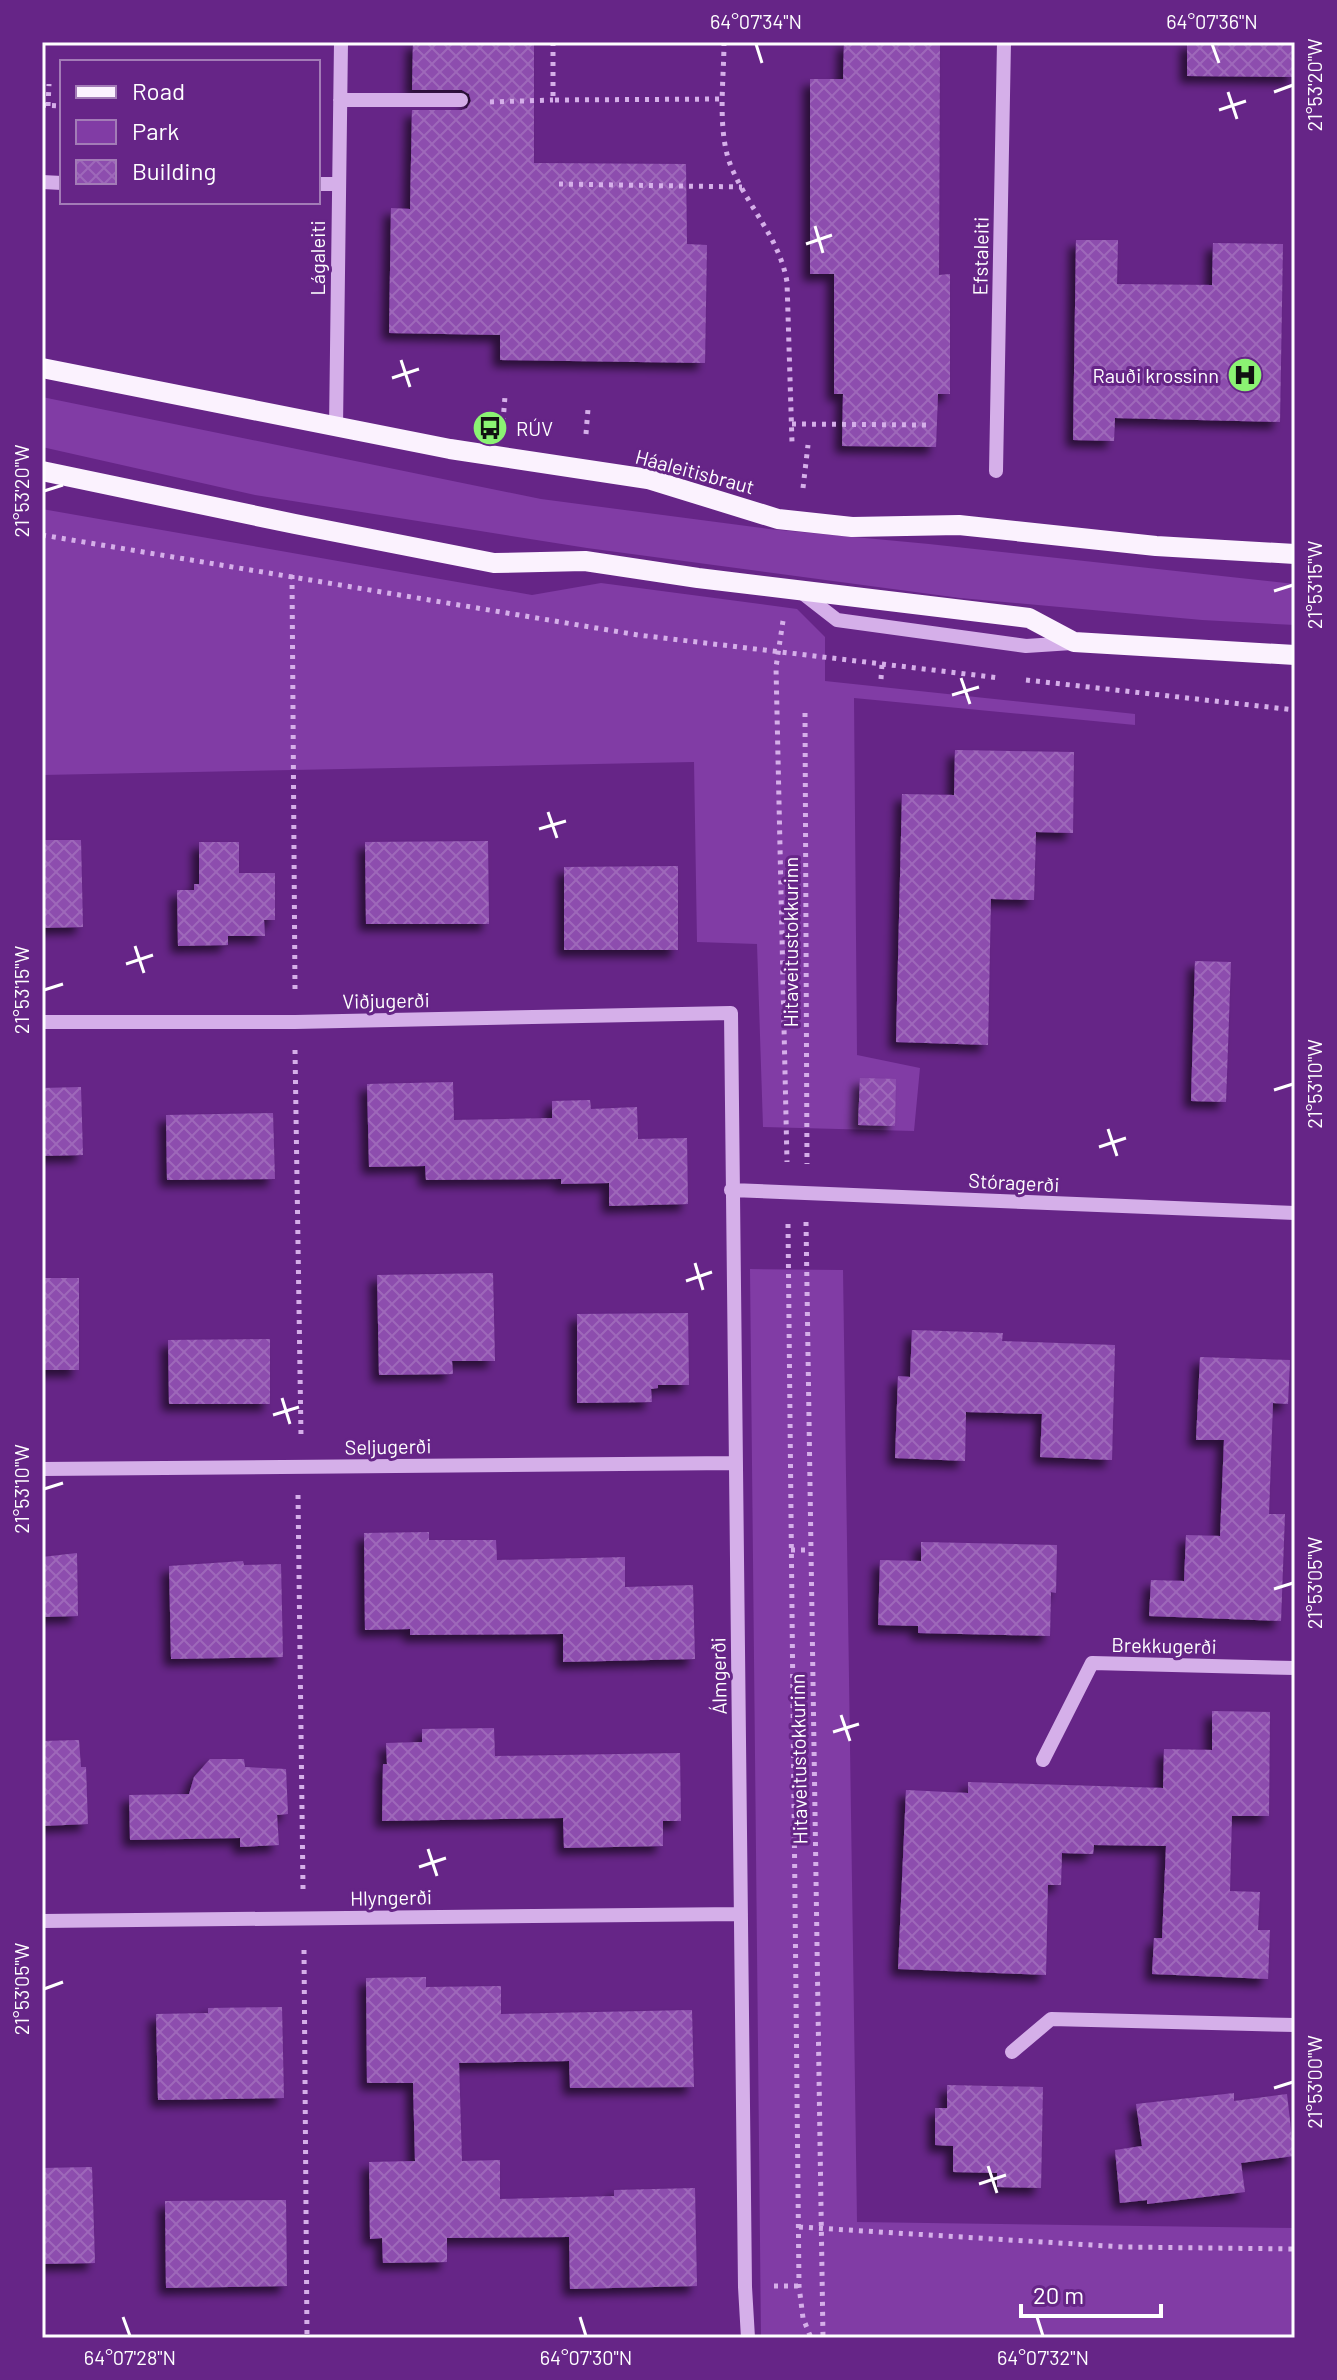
<svg xmlns="http://www.w3.org/2000/svg" width="1337" height="2380" viewBox="0 0 1337 2380" font-family="Barlow,sans-serif">
<defs>
<pattern id="building-cross-hatch" width="8" height="8" patternUnits="userSpaceOnUse" patternTransform="scale(2)"><rect width="8" height="8" fill="#8d4dae"/><path d="M0 0l8 8M0 8l8-8" fill="none" stroke="#9e68ba"/></pattern>
<filter id="shadow"><feDropShadow dx="-7" dy="7" stdDeviation="4" flood-color="#0009"/></filter>
</defs>
<rect width="100%" height="100%" fill="#662587"/>
<path fill="#813ca5" d="M 42,397 L 541,499 L 769,529 L 929,544 L 1295,584 L 1295,625 L 1202,620 L 960,598 L 587,548 L 255,495 L 42,447 Z
M 42,509 L 532,595 L 601,583 L 797,609 L 825,637 L 825,681 L 1135,714 L 1135,725 L 854,698 L 857,1055 L 920,1068 L 914,1131 L 763,1127 L 757,944 L 697,942 L 694,762 L 42,775 Z
M 750,1269 L 843,1270 L 857,2222 L 1295,2228 L 1295,2338 L 761,2338 Z"/>
<path fill="url(#building-cross-hatch)" filter="url(#shadow)" d="M 413,42 L 534,42 L 534,163 L 686,164 L 687,244 L 707,245 L 705,363 L 500,360 L 500,335 L 389,333 L 391,208 L 410,209 L 412,110 L 462,110 L 467,108 L 471,101 L 469,94 L 462,90 L 412,90 Z
M 844,42 L 940,42 L 939,275 L 950,274 L 950,394 L 938,394 L 936,447 L 842,446 L 843,394 L 834,394 L 834,274 L 810,274 L 810,79 L 843,79 Z
M 1187,42 L 1295,42 L 1295,77 L 1187,76 Z
M 1076,240 L 1118,240 L 1117,284 L 1212,285 L 1213,243 L 1283,244 L 1280,422 L 1115,418 L 1114,441 L 1073,440 Z
M 955,750 L 1074,752 L 1073,833 L 1036,832 L 1034,900 L 991,899 L 988,1045 L 896,1042 L 902,794 L 954,795 Z
M 42,840 L 81,840 L 83,927 L 42,928 Z
M 488,841 L 489,924 L 366,924 L 365,842 Z
M 199,842 L 239,842 L 239,873 L 275,873 L 275,920 L 264,920 L 265,936 L 228,936 L 228,945 L 178,946 L 177,890 L 194,890 L 194,884 L 199,884 Z
M 678,866 L 678,950 L 564,950 L 564,867 Z
M 1195,961 L 1231,962 L 1226,1102 L 1191,1101 Z
M 860,1078 L 896,1079 L 895,1126 L 858,1125 Z
M 453,1082 L 454,1120 L 552,1118 L 552,1101 L 590,1100 L 591,1109 L 637,1107 L 638,1139 L 687,1138 L 688,1204 L 609,1206 L 609,1183 L 561,1184 L 561,1179 L 426,1180 L 425,1166 L 369,1167 L 367,1084 Z
M 81,1087 L 83,1155 L 42,1156 L 42,1088 Z
M 273,1113 L 275,1179 L 167,1180 L 166,1115 Z
M 493,1273 L 495,1361 L 452,1361 L 453,1374 L 379,1375 L 377,1275 Z
M 42,1278 L 79,1278 L 79,1370 L 42,1370 Z
M 688,1313 L 689,1385 L 658,1385 L 658,1388 L 651,1389 L 652,1402 L 577,1403 L 577,1314 Z
M 912,1330 L 1003,1333 L 1002,1341 L 1115,1345 L 1112,1460 L 1040,1457 L 1042,1414 L 966,1412 L 965,1461 L 895,1458 L 898,1376 L 910,1377 Z
M 270,1339 L 270,1404 L 169,1404 L 168,1340 Z
M 1200,1357 L 1290,1360 L 1288,1404 L 1273,1403 L 1269,1514 L 1285,1514 L 1281,1621 L 1149,1616 L 1151,1580 L 1184,1581 L 1186,1535 L 1220,1536 L 1224,1440 L 1196,1440 Z
M 429,1532 L 429,1540 L 496,1540 L 497,1560 L 625,1557 L 625,1587 L 693,1585 L 695,1659 L 563,1662 L 563,1634 L 410,1635 L 410,1629 L 365,1630 L 364,1533 Z
M 921,1542 L 1057,1545 L 1056,1593 L 1051,1592 L 1050,1636 L 918,1633 L 918,1626 L 878,1625 L 880,1560 L 921,1561 Z
M 77,1553 L 78,1616 L 42,1617 L 42,1557 Z
M 243,1561 L 244,1565 L 281,1564 L 283,1657 L 171,1659 L 169,1566 Z
M 1212,1711 L 1270,1712 L 1269,1816 L 1232,1816 L 1230,1891 L 1260,1892 L 1258,1930 L 1270,1930 L 1268,1979 L 1152,1974 L 1154,1938 L 1162,1938 L 1166,1846 L 1094,1845 L 1093,1854 L 1062,1853 L 1061,1885 L 1048,1885 L 1046,1975 L 898,1969 L 906,1790 L 968,1793 L 968,1782 L 1163,1788 L 1164,1749 L 1212,1750 Z
M 494,1728 L 495,1756 L 680,1753 L 681,1821 L 663,1821 L 663,1846 L 564,1848 L 563,1818 L 382,1821 L 383,1764 L 387,1764 L 386,1743 L 422,1742 L 422,1729 Z
M 79,1740 L 81,1767 L 86,1767 L 88,1824 L 42,1826 L 42,1741 Z
M 210,1759 L 244,1759 L 245,1767 L 286,1769 L 288,1814 L 277,1815 L 279,1845 L 240,1847 L 240,1838 L 130,1840 L 129,1795 L 189,1794 L 194,1777 Z
M 426,1977 L 426,1987 L 501,1986 L 501,2014 L 692,2010 L 694,2087 L 570,2088 L 569,2061 L 459,2063 L 462,2161 L 500,2160 L 500,2199 L 614,2196 L 614,2190 L 695,2188 L 697,2286 L 570,2289 L 569,2237 L 447,2238 L 447,2262 L 383,2263 L 382,2238 L 370,2239 L 369,2162 L 415,2161 L 413,2083 L 367,2083 L 366,1978 Z
M 282,2007 L 284,2098 L 158,2100 L 156,2014 L 208,2013 L 208,2008 Z
M 947,2085 L 1043,2087 L 1041,2188 L 997,2187 L 997,2173 L 953,2172 L 953,2146 L 935,2145 L 935,2108 L 947,2108 Z
M 1234,2093 L 1234,2101 L 1287,2094 L 1294,2156 L 1241,2163 L 1245,2192 L 1147,2204 L 1147,2200 L 1120,2203 L 1115,2150 L 1142,2146 L 1136,2104 Z
M 92,2167 L 95,2263 L 42,2264 L 42,2168 Z
M 286,2200 L 287,2286 L 166,2288 L 165,2201 Z"/>
<g fill="none" stroke-linecap="round" stroke-linejoin="round">
<path stroke="#d5afe9" stroke-width="5" stroke-dasharray="4 6" stroke-linecap="butt" d="M 553,42 L 553,100 L 724,99
M 724,42 C 724,82 716,135 733,171 C 750,209 780,240 787,282 L 792,443
M 490,102 L 553,100
M 42,105 L 62,106
M 48,106 L 49,84
M 559,184 L 742,187
M 503,422 L 505,396
M 792,424 L 929,425
M 586,434 L 588,409
M 803,488 L 808,445
M 42,535 L 638,635 L 1000,678
M 292,575 L 295,990
M 783,621 L 776,667 L 787,1162
M 881,679 L 882,664
M 1026,680 L 1295,710
M 805,713 L 807,1164
M 295,1050 L 301,1436
M 806,1222 L 823,2338
M 788,1224 L 799,2286 L 803,2318 L 811,2338
M 298,1495 L 303,1889
M 791,1550 L 811,1550
M 304,1950 L 307,2338
M 799,2227 L 1124,2247 L 1295,2249
M 774,2286 L 799,2286"/>
<path stroke="#d5afe9" stroke-width="14" d="M 340,100 L 461,100
M 42,182 L 62,183
M 318,184 L 338,184
M 336,427 L 341,42
M 996,471 L 1004,42
M 801,592 L 837,620 L 1026,646 L 1072,643
M 42,1022 L 295,1022 L 731,1013 L 745,2287 L 748,2338
M 731,1190 L 1295,1213
M 42,1469 L 735,1463
M 1043,1760 L 1092,1663 L 1295,1668
M 42,1921 L 741,1914
M 1012,2052 L 1051,2019 L 1295,2025"/>
<path stroke="#fbf2fe" stroke-width="20" d="M 42,368 L 450,449 L 648,479 L 778,519 L 852,527 L 959,525 L 1156,546 L 1295,554
M 42,471 L 295,524 L 494,563 L 585,561 L 698,578 L 1029,618 L 1074,642 L 1295,655"/>
</g>
<path fill="none" stroke="#fff" stroke-width="3" d="M 756,44 L 762,63M 1212,44 L 1219,63M 1228,92 L 1237,119M 1274,92 L 1293,85M 1219,110 L 1246,101M 815,226 L 823,253M 806,244 L 832,235M 401,360 L 410,387M 392,378 L 419,369M 44,491 L 63,485M 1274,591 L 1293,585M 961,678 L 970,704M 952,695 L 979,687M 548,812 L 557,838M 539,829 L 566,821M 135,946 L 144,973M 126,964 L 153,955M 44,990 L 63,984M 1274,1090 L 1293,1084M 1108,1129 L 1117,1156M 1099,1147 L 1126,1138M 695,1263 L 703,1290M 686,1281 L 712,1272M 282,1398 L 290,1424M 273,1415 L 299,1407M 44,1489 L 63,1483M 1274,1589 L 1293,1583M 841,1715 L 850,1741M 833,1732 L 859,1724M 428,1849 L 437,1876M 419,1867 L 446,1858M 44,1989 L 63,1982M 1274,2088 L 1293,2082M 988,2166 L 997,2193M 979,2184 L 1006,2175M 123,2317 L 130,2336M 580,2317 L 586,2336M 1037,2317 L 1043,2336"/>
<defs>
<symbol id="hospital-disc" viewBox="-11 -11 22 22"><circle r="9.5" fill="#8bf373" stroke="#662587"/><path d="M-5-5h3v3.5h4V-5h3V5h-3V1.5h-4V5h-3Z" fill="#111"/></symbol>
<symbol id="bus-disc" viewBox="-11 -11 22 22"><circle r="9.5" fill="#8bf373" stroke="#662587"/><path d="M-5-6H5V4H4V6H2V4H-2V6H-4V4H-5ZM-3.5-4V0h7V-4ZM-3.5 1.2v1.5H-2V1.2ZM2 1.2v1.5H3.5V1.2Z" fill="#111"/></symbol>
</defs>
<g fill-rule="evenodd">
<use href="#hospital-disc" x="1225" y="355" width="40" height="40"/>
<use href="#bus-disc" x="470" y="408" width="40" height="40"/>
</g>
<g text-anchor="middle" dominant-baseline="central" stroke-width="6" stroke-linejoin="round" paint-order="stroke">
<g font-size="20" fill="#fff" stroke="#662587">
<text transform="translate(980 256) rotate(-89)">Efstaleiti</text>
<text transform="translate(317 258) rotate(-90)">Lágaleiti</text>
<text transform="translate(695 471) rotate(15)">Háaleitisbraut</text>
<text transform="translate(790 942) rotate(-90)">Hitaveitustokkurinn</text>
<text transform="translate(386 1000) rotate(-1)">Viðjugerði</text>
<text transform="translate(1014 1182) rotate(3)">Stóragerði</text>
<text transform="translate(388 1446) rotate(-1)">Seljugerði</text>
<text transform="translate(1164 1645) rotate(1)">Brekkugerði</text>
<text transform="translate(718 1676) rotate(-91)">Álmgerði</text>
<text transform="translate(798 1759) rotate(-91)">Hitaveitustokkurinn</text>
<text transform="translate(391 1897) rotate(-1)">Hlyngerði</text>
</g>
<g font-size="20" fill="#fff" stroke="#662587" text-anchor="end">
<text x="1219" y="375">Rauði krossinn</text>
<text x="516" y="428" text-anchor="start">RÚV</text>
</g>
</g>
<rect width="1337" height="2380" fill="none" stroke="#662587" stroke-width="88"/>
<rect x="60" y="60" width="260" height="144" fill="#662587" stroke="#a37cb7" stroke-width="2"/>
<rect x="76" y="86" width="40" height="12" fill="#fbf2fe" stroke="#a37cb7" stroke-width="2"/>
<text x="132" y="100" font-size="24" fill="#ffffff">Road</text>
<rect x="76" y="120" width="40" height="24" fill="#813ca5" stroke="#a37cb7" stroke-width="2"/>
<text x="132" y="140" font-size="24" fill="#ffffff">Park</text>
<rect x="76" y="160" width="40" height="24" fill="url(#building-cross-hatch)" stroke="#a37cb7" stroke-width="2"/>
<text x="132" y="180" font-size="24" fill="#ffffff">Building</text>
<path d="M1021 2304v12h140v-12" fill="none" stroke="#ffffff" stroke-width="4"/>
<text x="1033" y="2304" font-size="24" fill="#ffffff" stroke="#662587" stroke-width="6" paint-order="stroke">20 m</text>
<rect x="44" y="44" width="1249" height="2292" fill="none" stroke="#fff" stroke-width="3"/>
<g font-size="20" text-anchor="middle" fill="#fff">
<text x="756" y="29">64°07'34"N</text>
<text x="1212" y="29">64°07'36"N</text>
<text transform="translate(1315 85) rotate(-90)" y="7">21°53'20"W</text>
<text transform="translate(22 491) rotate(-90)" y="7">21°53'20"W</text>
<text transform="translate(1315 585) rotate(-90)" y="7">21°53'15"W</text>
<text transform="translate(22 990) rotate(-90)" y="7">21°53'15"W</text>
<text transform="translate(1315 1084) rotate(-90)" y="7">21°53'10"W</text>
<text transform="translate(22 1489) rotate(-90)" y="7">21°53'10"W</text>
<text transform="translate(1315 1583) rotate(-90)" y="7">21°53'05"W</text>
<text transform="translate(22 1989) rotate(-90)" y="7">21°53'05"W</text>
<text transform="translate(1315 2082) rotate(-90)" y="7">21°53'00"W</text>
<text x="130" y="2365">64°07'28"N</text>
<text x="586" y="2365">64°07'30"N</text>
<text x="1043" y="2365">64°07'32"N</text>
</g>
</svg>
